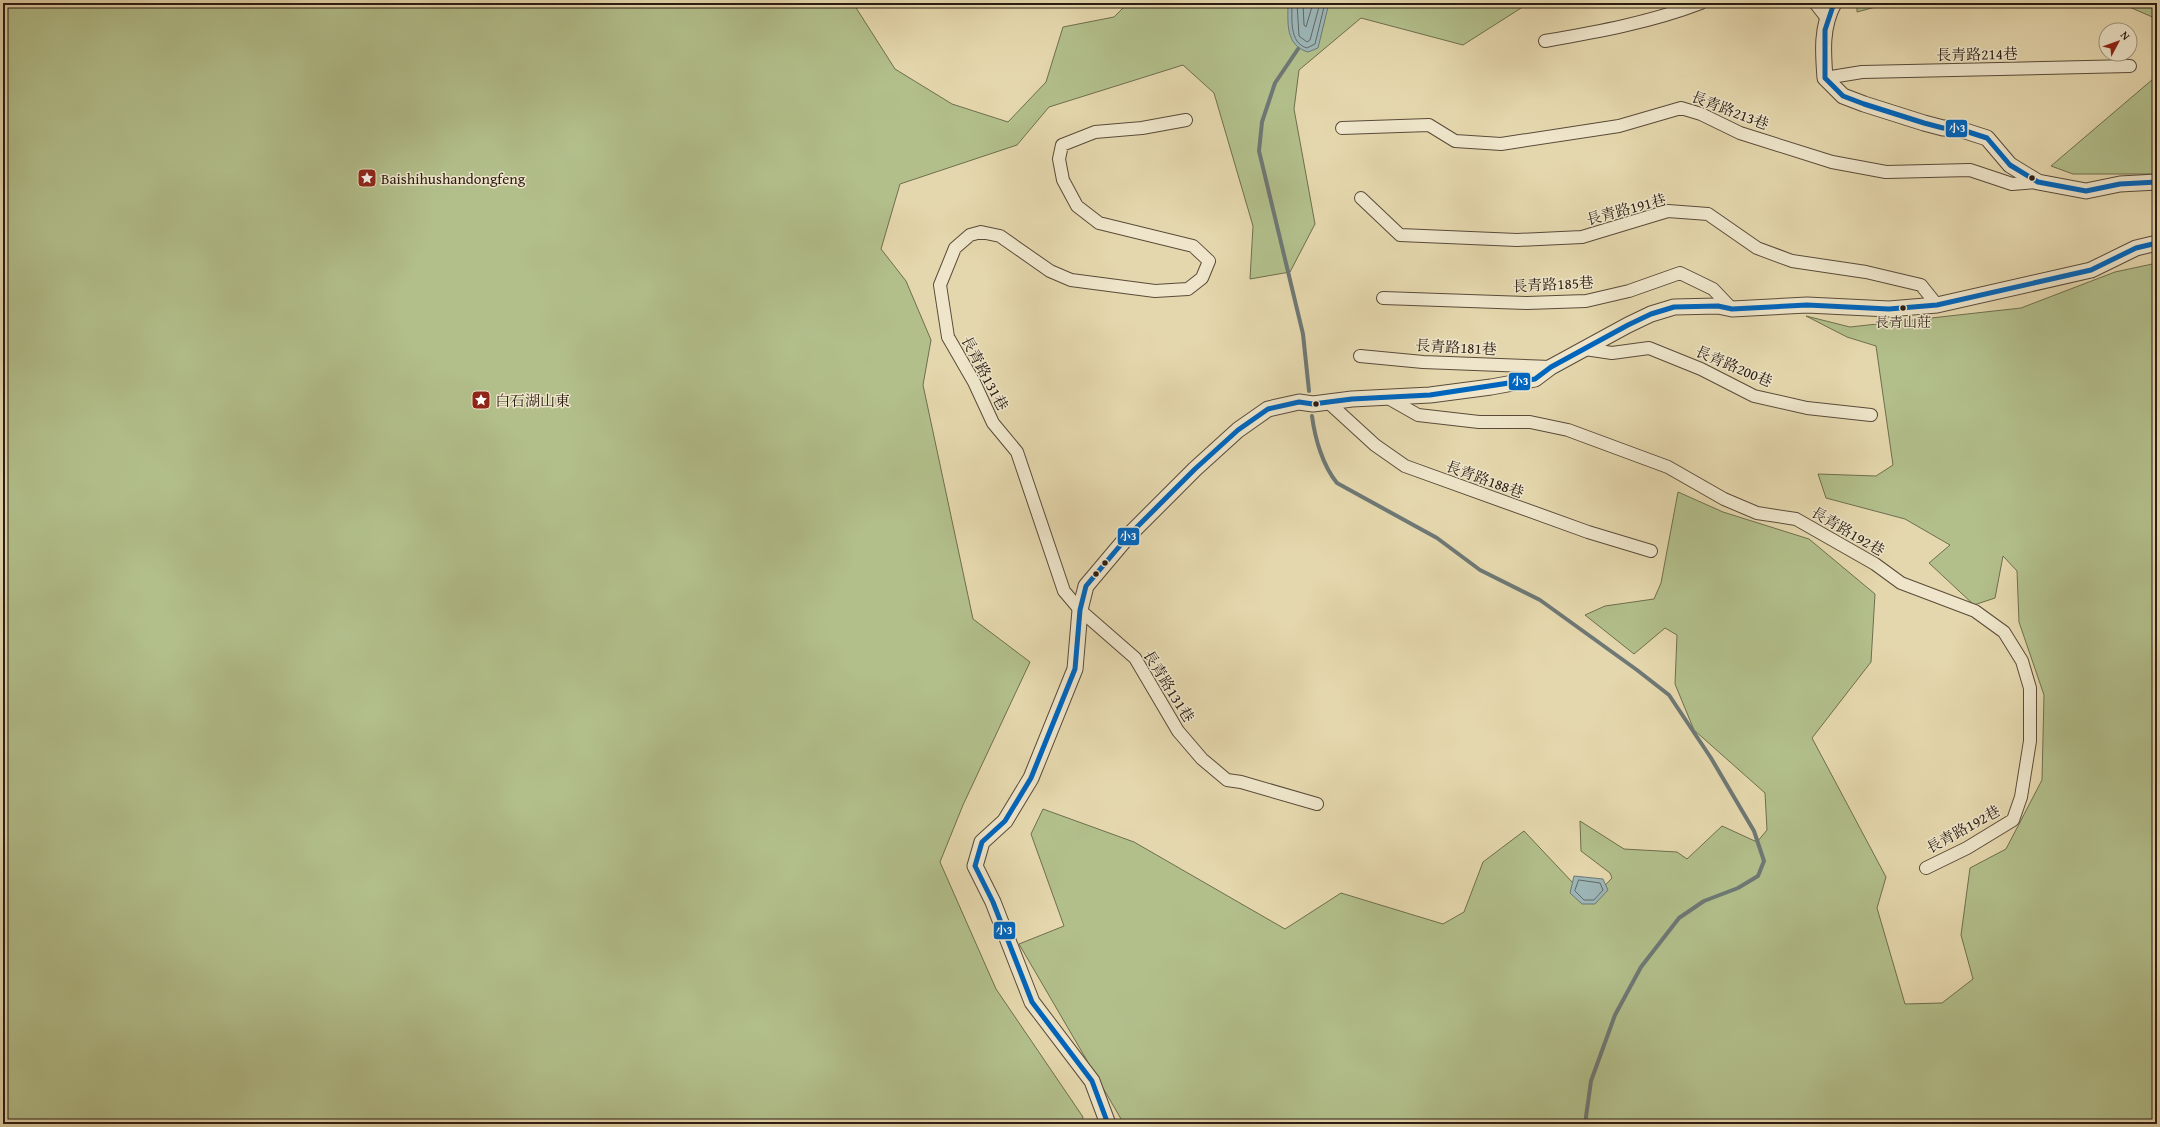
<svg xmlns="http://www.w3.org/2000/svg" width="2160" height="1127" viewBox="0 0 2160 1127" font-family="'Gentium Book Plus','Noto Serif TC',serif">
<rect width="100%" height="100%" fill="#e5d7ad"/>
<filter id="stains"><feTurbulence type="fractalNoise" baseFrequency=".005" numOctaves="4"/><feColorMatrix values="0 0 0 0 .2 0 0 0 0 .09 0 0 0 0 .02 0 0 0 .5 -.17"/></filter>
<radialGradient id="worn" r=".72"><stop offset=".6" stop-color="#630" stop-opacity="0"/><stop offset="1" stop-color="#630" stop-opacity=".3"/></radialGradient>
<path fill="#b2bf8b" stroke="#6e6e4e" d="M 3,3 L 853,3 L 895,69 L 952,104 L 1008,122 L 1046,82 L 1063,27 L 1114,17 L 1128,3 L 1529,3 L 1463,45 L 1361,18 L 1299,70 L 1294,109 L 1315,224 L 1290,272 L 1250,279 L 1253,226 L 1214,93 L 1183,65 L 1049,107 L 1017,145 L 900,184 L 881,249 L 906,281 L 931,340 L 923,385 L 973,619 L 1030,662 L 963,805 L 940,862 L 996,989 L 1083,1117 L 1082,1124 L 3,1124 Z
M 1857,3 L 1890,3 L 1857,12 Z
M 2120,3 L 2157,3 L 2157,19 Z
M 2157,70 L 2157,174 L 2073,174 L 2051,166 L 2153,79 Z
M 2157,263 L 2157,1124 L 1124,1124 L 1019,944 L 1064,926 L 1031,834 L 1043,809 L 1134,842 L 1285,929 L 1341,893 L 1443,924 L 1464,912 L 1483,862 L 1524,831 L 1590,901 L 1612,878 L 1610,873 L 1581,851 L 1580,821 L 1624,849 L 1677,852 L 1687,859 L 1722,826 L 1757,842 L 1767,830 L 1765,793 L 1694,730 L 1675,684 L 1677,635 L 1665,628 L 1634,654 L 1585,615 L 1605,606 L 1654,599 L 1661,583 L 1678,492 L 1723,512 L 1809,539 L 1875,594 L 1871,662 L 1812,738 L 1886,877 L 1877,908 L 1905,1004 L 1942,1003 L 1973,979 L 1961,935 L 1970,868 L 2006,849 L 2042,780 L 2044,695 L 2019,622 L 2017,571 L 2003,556 L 1995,598 L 1974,605 L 1929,563 L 1950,545 L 1905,519 L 1826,498 L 1818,474 L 1876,476 L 1893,465 L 1876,346 L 1847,337 L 1806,316 L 1850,327 L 2021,308 L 2115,272 Z"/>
<path fill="#9cb6b7" stroke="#6e7875" d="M 1288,3 L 1329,3 L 1318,48 L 1308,52 C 1285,45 1288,23 1288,3 Z
M 1574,876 L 1603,879 L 1608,890 L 1595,904 L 1582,904 L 1570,893 Z"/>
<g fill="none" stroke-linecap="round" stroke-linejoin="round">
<path stroke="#636964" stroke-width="1" d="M 1292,3 C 1292,19 1289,43 1307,48 L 1315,44 L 1325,3
M 1297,3 L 1299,36 L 1307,42 L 1310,40 L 1320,3
M 1303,3 L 1304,25 L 1306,27 L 1313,3
M 1579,880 L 1600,883 L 1603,890 L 1594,900 L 1584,900 L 1575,891 Z"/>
<path stroke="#6e7875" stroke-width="4" d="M 1298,49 L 1275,83 L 1262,122 L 1259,151 L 1303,334 L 1309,391
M 1312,416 C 1315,439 1323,466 1337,483 L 1437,538 L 1480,570 L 1540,600 L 1637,670 L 1669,695 L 1711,758 L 1754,831 L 1764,861 L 1758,876 L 1738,888 L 1704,901 L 1679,918 L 1641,967 L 1615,1015 L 1591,1081 L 1585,1124"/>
<defs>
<path id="minor" d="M 1815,3 L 1826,17
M 1545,41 C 1597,32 1652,22 1701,3
M 1825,78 L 1862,72 L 2130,66
M 1186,120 L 1142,128 L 1095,132 L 1062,145 L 1059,159 L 1063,180 L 1077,206 L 1099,223 L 1193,246 L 1209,261 L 1202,278 L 1188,289 L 1155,291 L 1071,280 L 1050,271 L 1000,236 L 981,232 L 970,235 L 955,248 L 940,285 L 948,337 L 974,382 L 993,423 L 1017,452 L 1064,591 L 1080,610 L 1135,658 L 1178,731 L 1202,759 L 1227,780 L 1241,782 L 1317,804
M 1342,128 L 1429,125 L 1455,141 L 1501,144 L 1619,126 L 1681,108 L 1701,114 L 1740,133 L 1832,162 L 1886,172 L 1970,170 L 2012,184 L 2038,182
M 1361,198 L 1400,235 L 1517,240 L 1582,237 L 1668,211 L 1708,214 L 1757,248 L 1792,261 L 1866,272 L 1921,285 L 1937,305
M 1383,298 L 1527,303 L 1586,301 L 1629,291 L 1680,273 L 1713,289 L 1732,309
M 1585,349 L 1612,353 L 1649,348 L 1701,369 L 1754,396 L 1807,408 L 1871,415
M 1360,356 L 1423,362 L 1551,367
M 1388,398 L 1418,415 L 1479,422 L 1530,422 L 1568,430 L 1668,467 L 1724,499 L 1757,513 L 1796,519 L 1875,564 L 1901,583 L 1975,611 L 2004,632 L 2022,661 L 2030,688 L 2030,741 L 2021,797 L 2013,820 L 1967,848 L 1926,868
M 1328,402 L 1375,445 L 1405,466 L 1588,532 L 1651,551"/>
<path id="tertiary" d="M 1834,3 C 1821,27 1823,52 1825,78 L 1843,96 L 1864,104 L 1924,123 L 1943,128 L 1956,128 L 1987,138 L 2010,165 L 2038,182 L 2086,191 L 2120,184 L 2157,182
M 1108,1124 L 1092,1081 L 1032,1002 L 993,902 L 975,866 L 982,842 L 1005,821 L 1031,778 L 1075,669 L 1080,610 L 1086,586 L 1129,535 L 1195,469 L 1238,430 L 1268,409 L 1299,402 L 1313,404 L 1352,399 L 1430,395 L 1491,387 L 1535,379 L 1551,367 L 1628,325 L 1651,314 L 1674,307 L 1718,306 L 1732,309 L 1807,305 L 1889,309 L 1937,305 L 2091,270 L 2136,248 L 2157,243"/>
</defs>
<use href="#minor" stroke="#594b39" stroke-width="14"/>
<use href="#tertiary" stroke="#594b39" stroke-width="17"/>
<use href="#minor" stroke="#eee5ca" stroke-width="12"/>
<use href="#tertiary" stroke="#eee5ca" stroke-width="15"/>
<defs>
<path id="bus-1" d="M 1834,3 L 1825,30 L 1825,78 L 1843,96 L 1864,104 L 1924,123 L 1943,128 L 1956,128 L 1987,138 L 2010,165 L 2038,182 L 2086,191 L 2120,184 L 2157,182
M 1108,1124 L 1092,1081 L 1032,1002 L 993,902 L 975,866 L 982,842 L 1005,821 L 1031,778 L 1075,669 L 1080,610 L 1086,586 L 1129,535 L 1195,469 L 1238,430 L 1268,409 L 1299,402 L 1313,404 L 1352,399 L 1430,395 L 1535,379 L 1551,367 L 1628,325 L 1651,314 L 1674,307 L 1718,306 L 1732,309 L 1807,305 L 1889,309 L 1937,305 L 2091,270 L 2136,248 L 2157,243"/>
</defs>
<use href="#bus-1" stroke="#eee5ca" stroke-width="8"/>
<use href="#bus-1" stroke="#0065bd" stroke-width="5"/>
</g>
<defs>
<symbol id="sight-square" viewBox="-11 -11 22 22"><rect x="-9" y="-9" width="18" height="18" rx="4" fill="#8f2418" stroke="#eee5ca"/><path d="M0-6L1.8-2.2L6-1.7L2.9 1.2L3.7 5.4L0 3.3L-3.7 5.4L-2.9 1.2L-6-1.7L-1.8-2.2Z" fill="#fff"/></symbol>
</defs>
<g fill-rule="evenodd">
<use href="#sight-square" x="356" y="167" width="22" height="22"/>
<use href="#sight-square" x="470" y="389" width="22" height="22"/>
</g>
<g fill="#2a1c12" stroke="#eee5ca" stroke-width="1.5">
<circle cx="2032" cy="178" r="3.5"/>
<circle cx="1903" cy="308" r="3.5"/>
<circle cx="1316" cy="404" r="3.5"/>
<circle cx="1105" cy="563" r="3.5"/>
<circle cx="1096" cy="574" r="3.5"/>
</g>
<g text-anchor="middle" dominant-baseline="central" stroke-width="3" stroke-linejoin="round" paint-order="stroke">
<g font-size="14" fill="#2a1c12" stroke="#eee5ca">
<text x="1903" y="322">長青山莊</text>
</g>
<g font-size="15" fill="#2a1c12" stroke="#eee5ca">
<text transform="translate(1977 54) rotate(-1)">長青路214巷</text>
<text transform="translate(1730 110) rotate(21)">長青路213巷</text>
<text transform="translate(1626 209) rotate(-15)">長青路191巷</text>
<text transform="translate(1553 284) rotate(-3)">長青路185巷</text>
<text transform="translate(1456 347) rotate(3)">長青路181巷</text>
<text transform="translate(1734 366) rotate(23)">長青路200巷</text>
<text transform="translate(985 373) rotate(62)">長青路131巷</text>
<text transform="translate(1485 479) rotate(20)">長青路188巷</text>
<text transform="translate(1848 531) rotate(30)">長青路192巷</text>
<text transform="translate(1169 686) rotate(58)">長青路131巷</text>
<text transform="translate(1963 829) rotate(-29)">長青路192巷</text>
</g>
<g font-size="15" fill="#2a1c12" stroke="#eee5ca" text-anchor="start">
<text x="381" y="178">Baishihushandongfeng</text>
<text x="495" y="400">白石湖山東</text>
</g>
</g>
<g stroke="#eee5ca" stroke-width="1.5">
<rect x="1945" y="119" width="23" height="19" rx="4" fill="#0065bd"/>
<rect x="1508" y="372" width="23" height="19" rx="4" fill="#0065bd"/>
<rect x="1117" y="527" width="23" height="19" rx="4" fill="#0065bd"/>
<rect x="993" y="921" width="23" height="19" rx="4" fill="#0065bd"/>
</g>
<g font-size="11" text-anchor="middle" font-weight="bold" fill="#fff">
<text x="1957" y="132">小3</text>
<text x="1520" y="385">小3</text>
<text x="1128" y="540">小3</text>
<text x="1004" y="934">小3</text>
</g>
<rect width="2160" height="1127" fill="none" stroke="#e5d7ad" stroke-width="16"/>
<rect x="4" y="4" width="2152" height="1119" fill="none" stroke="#2a1c12" stroke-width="2"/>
<rect x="8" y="8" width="2144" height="1111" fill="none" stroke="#2a1c12"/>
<g transform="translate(2118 42) rotate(49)"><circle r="19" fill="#eee5ca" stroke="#a09580"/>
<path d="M0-3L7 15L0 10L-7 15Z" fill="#8f2418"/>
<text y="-6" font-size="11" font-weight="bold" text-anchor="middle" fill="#2a1c12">N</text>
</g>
<rect width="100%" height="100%" filter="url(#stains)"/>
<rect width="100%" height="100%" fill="url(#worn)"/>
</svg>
